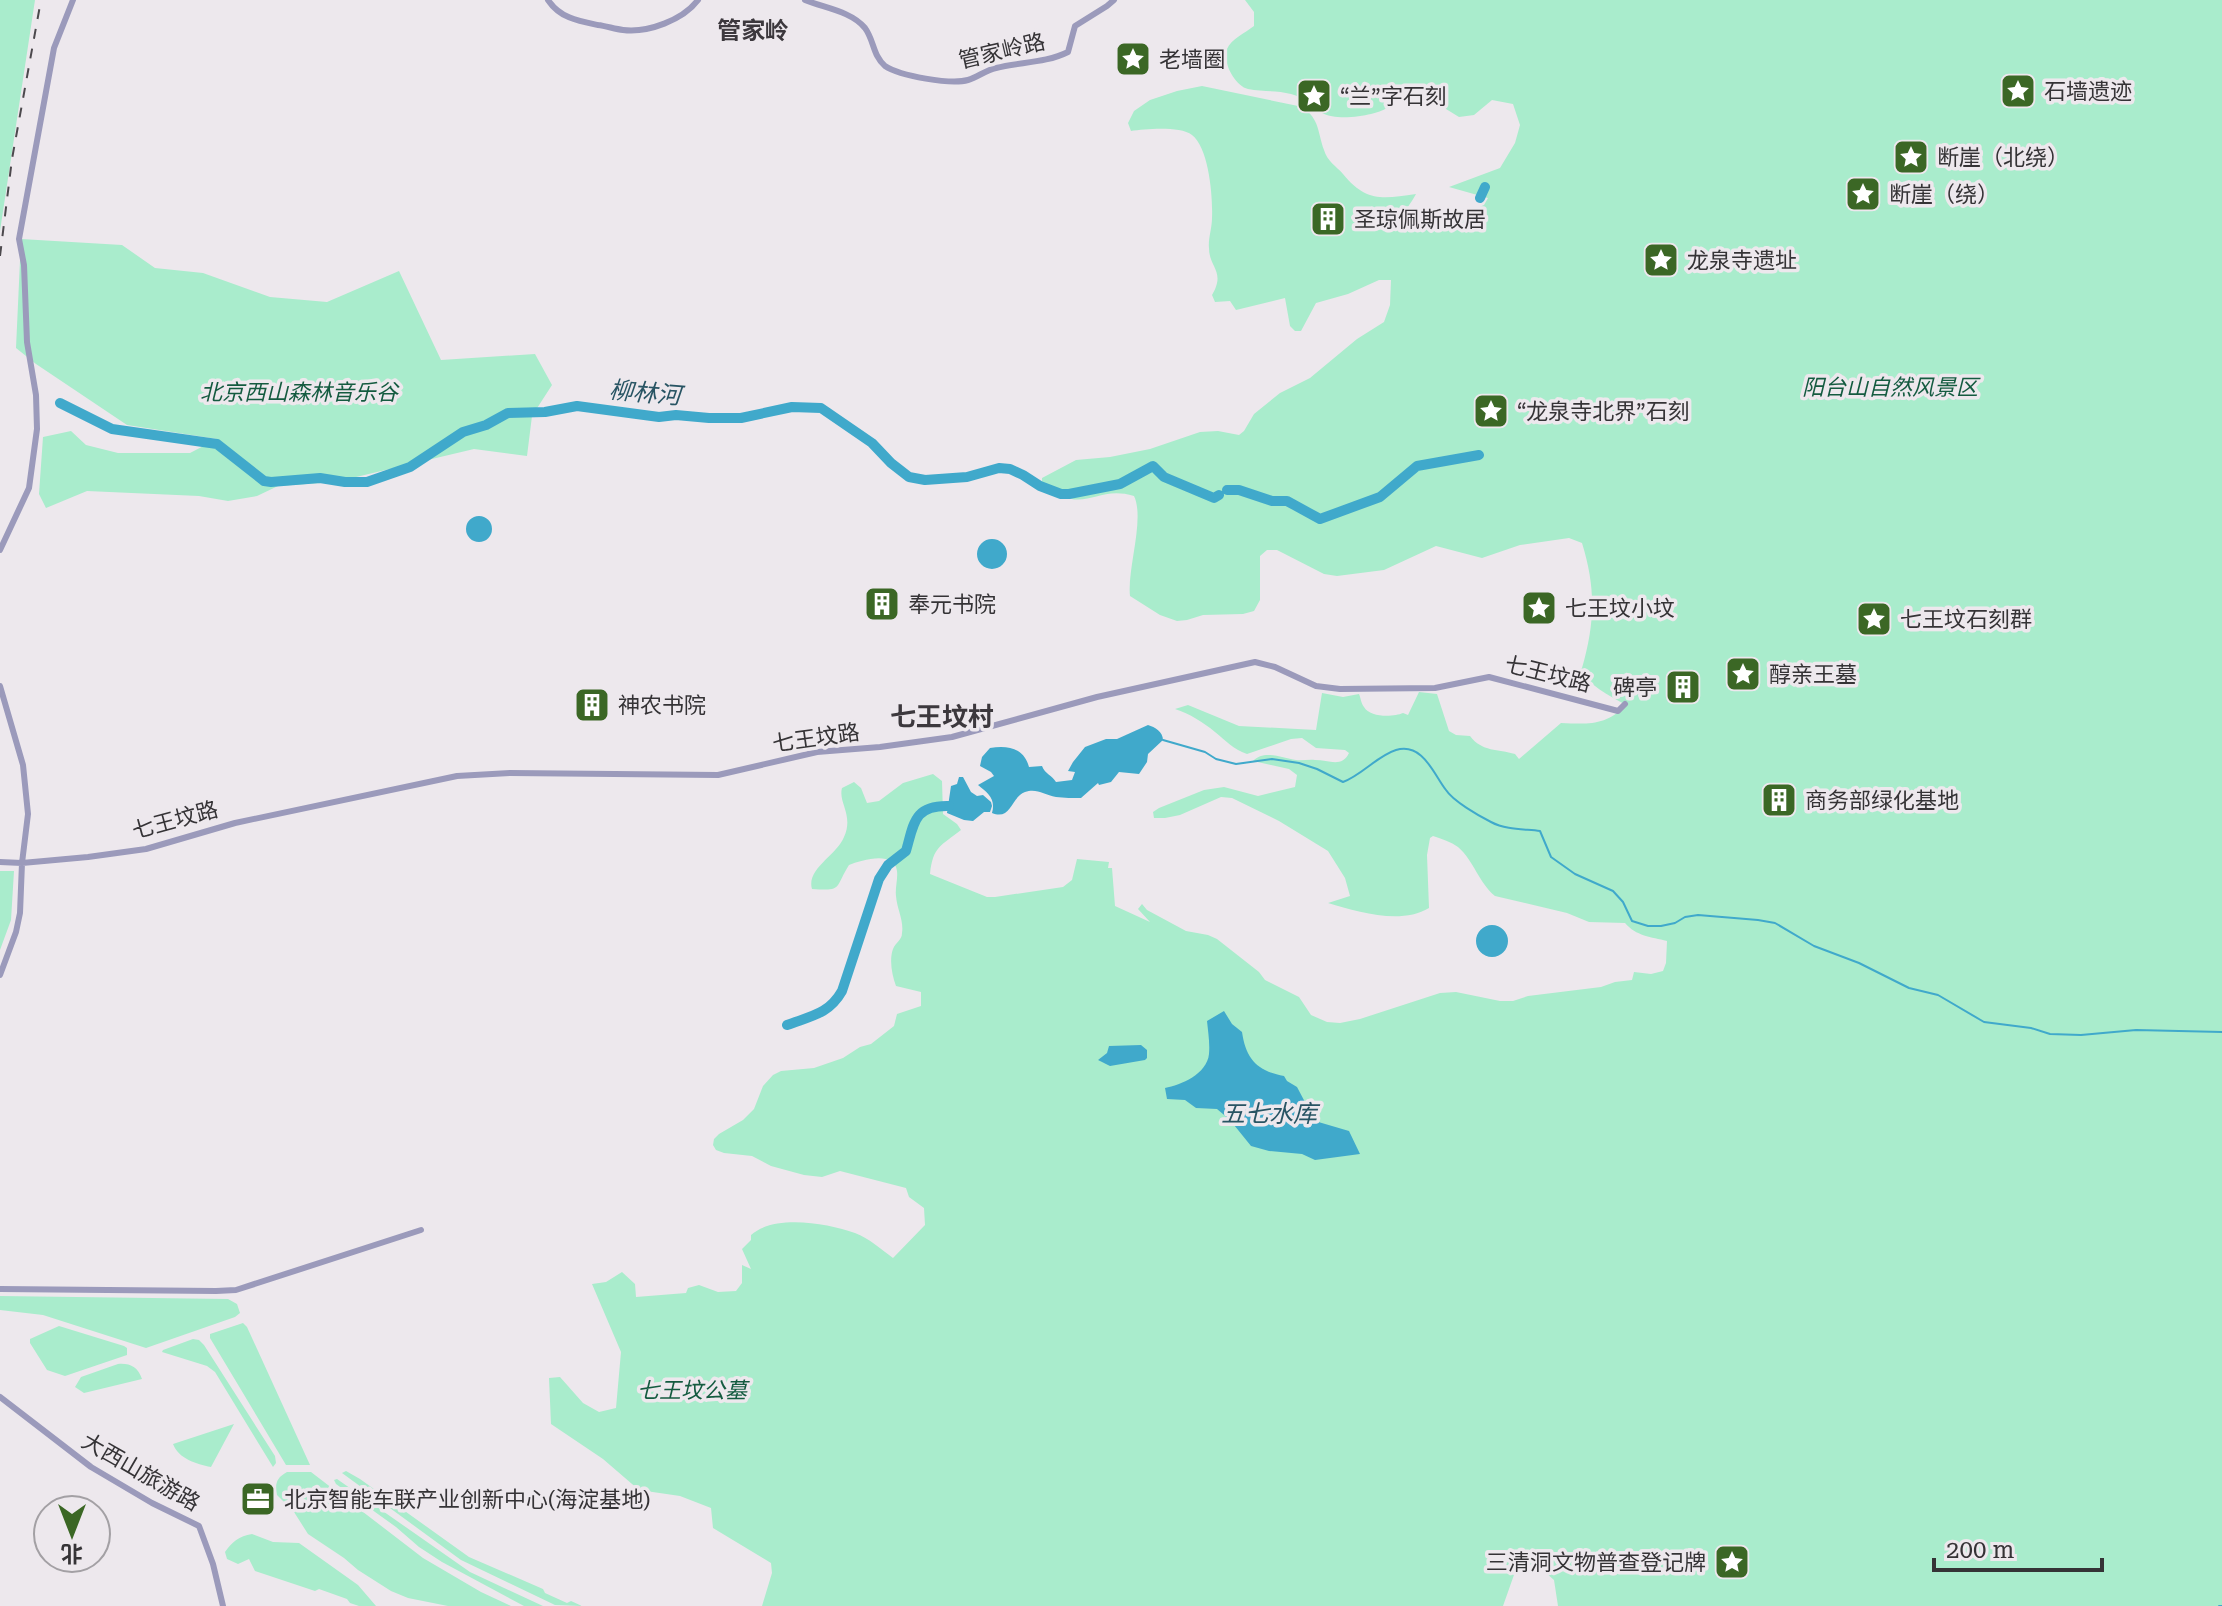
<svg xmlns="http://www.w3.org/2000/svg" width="2222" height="1606" viewBox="0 0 2222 1606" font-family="'Roboto Serif','Noto Sans SC',serif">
<rect width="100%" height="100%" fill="#ede8ed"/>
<path fill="#a9eccc" d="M 0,0 L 35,0 L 0,231 Z
M 1245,0 L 2222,0 L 2222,1606 L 1558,1606 L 1554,1580 L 1539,1567 L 1525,1567 L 1515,1572 L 1503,1606 L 762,1606 L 772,1573 L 771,1563 L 713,1528 L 711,1508 L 680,1496 L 639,1490 L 603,1459 L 551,1424 L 549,1378 L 560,1377 L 583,1403 L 599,1412 L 616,1408 L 621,1352 L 592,1284 L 606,1282 L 622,1272 L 635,1284 L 636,1297 L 686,1293 L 688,1288 L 699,1285 L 718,1292 L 736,1291 L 742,1283 L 742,1265 L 751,1269 L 742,1249 L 751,1240 L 751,1235 C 774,1214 827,1223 855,1233 C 869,1238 882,1250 893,1258 L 925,1225 L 924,1208 L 909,1197 L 906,1188 L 840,1171 L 822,1177 L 804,1175 L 771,1166 L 752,1156 L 724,1153 L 716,1150 L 713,1145 L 714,1139 L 719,1134 L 743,1120 L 754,1109 L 763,1086 L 773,1075 L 781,1071 L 814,1068 L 843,1058 L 860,1047 L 871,1044 L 894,1026 L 897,1014 L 921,1006 L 921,992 L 896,986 C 892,975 889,960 893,949 C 896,942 902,940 902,933 C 904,921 897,909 896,896 C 895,888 898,879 897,871 C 895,850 861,860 849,865 C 834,889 843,891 812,889 C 806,869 837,855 844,837 C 854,815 838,803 842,788 L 854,782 L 861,788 L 867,803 L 879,801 L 903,783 L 933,774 L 942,781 L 943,814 L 957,824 L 961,830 C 941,846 933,846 930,874 L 987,897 L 995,897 L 1063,887 L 1072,880 L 1077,859 L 1109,862 L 1108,868 L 1112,868 L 1115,906 L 1150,922 L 1138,909 L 1142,904 L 1147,910 L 1186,931 L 1208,935 L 1217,939 L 1259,972 L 1265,980 L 1299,997 L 1311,1015 L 1327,1022 L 1340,1023 L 1360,1019 L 1440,993 L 1456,992 L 1500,1001 L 1513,1001 L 1528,996 L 1601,987 L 1615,982 L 1632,980 L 1634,972 L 1651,974 L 1663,971 L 1666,963 L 1667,941 C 1651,937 1636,936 1625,923 L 1589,922 L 1567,913 L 1495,896 C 1479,883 1474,861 1458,847 C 1451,842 1442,839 1433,836 L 1430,838 L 1427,855 L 1429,908 C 1401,925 1358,912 1328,903 L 1350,896 L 1345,878 L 1328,851 L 1279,821 L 1232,798 L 1221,797 L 1180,815 L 1165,818 L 1154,818 L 1153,812 L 1159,808 L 1204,790 L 1224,787 L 1258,796 L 1295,787 L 1297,775 L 1289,769 L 1253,761 C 1264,749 1282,758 1296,760 C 1302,761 1309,759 1315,760 C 1329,760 1342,768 1349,753 L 1345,750 L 1316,748 L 1302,738 L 1291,739 L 1247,754 C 1233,749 1226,741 1215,732 C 1203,722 1190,714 1175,709 L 1188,705 L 1239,726 L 1316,730 L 1322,693 L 1343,697 L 1359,694 C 1361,699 1361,703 1364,707 C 1370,718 1394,717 1403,713 L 1408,715 L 1419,692 L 1437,694 L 1449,731 L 1456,735 L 1470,736 C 1482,752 1498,749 1515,754 L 1519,759 L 1561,723 C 1588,724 1606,726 1626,705 C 1608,695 1589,685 1577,668 L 1582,668 C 1595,623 1596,588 1582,543 L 1569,538 L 1520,545 L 1482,558 L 1436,546 L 1384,570 L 1337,576 L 1324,574 L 1277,550 L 1267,550 L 1260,556 L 1260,600 L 1254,611 L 1243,614 L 1203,615 L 1187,620 L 1177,621 L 1160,615 L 1130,596 C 1127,569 1145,519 1134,496 C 1094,484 1085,518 1042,484 L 1042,478 L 1076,460 L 1110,457 L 1150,449 L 1200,432 L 1218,431 L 1239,435 L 1244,431 L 1254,414 L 1280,393 L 1310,378 L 1357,339 L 1384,322 L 1390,305 L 1391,280 L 1379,280 L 1348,294 L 1316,303 L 1301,331 L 1295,331 L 1290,326 L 1285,298 L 1236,310 L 1230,301 L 1215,302 L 1212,295 C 1226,271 1209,268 1209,248 C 1208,239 1212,228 1212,218 C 1213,197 1209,148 1192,135 C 1180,126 1146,129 1131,131 L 1128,123 L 1134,111 L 1150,100 L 1177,91 L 1202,86 L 1303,107 C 1320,121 1317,130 1324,150 C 1327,161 1336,166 1343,174 C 1366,202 1382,199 1416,194 C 1410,205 1403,212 1401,223 C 1428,229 1459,216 1484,205 L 1488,198 L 1449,187 L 1500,168 L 1515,143 L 1520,125 L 1513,104 L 1492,100 L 1474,115 L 1459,117 L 1446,109 L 1435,91 L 1427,85 L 1417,84 C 1397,96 1397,108 1371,114 C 1358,117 1335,120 1322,113 C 1311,107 1304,97 1291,94 C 1277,90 1262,92 1248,89 C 1235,86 1222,62 1227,49 C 1231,39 1245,33 1254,26 L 1254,12 Z
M 21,239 L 122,245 L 155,268 L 203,273 L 270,297 L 327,302 L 399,271 L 441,360 L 535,354 L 552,385 L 532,416 L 527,456 L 474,449 L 335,482 L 278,486 L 257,496 L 228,501 L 199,496 L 87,491 L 46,508 L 39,494 L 43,437 L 71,431 L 86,445 L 118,453 L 190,453 L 217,439 L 127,425 L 36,364 L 16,348 Z
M 0,871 L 14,871 L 11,920 L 0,950 Z
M 0,1296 L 228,1299 L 237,1304 L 240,1313 L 235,1317 L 146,1348 L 43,1315 L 0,1310 Z
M 243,1323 L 247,1327 L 310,1465 L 286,1465 L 210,1338 L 210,1334 Z
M 59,1326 L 124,1346 L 127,1348 L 127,1355 L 65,1376 L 47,1370 L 30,1343 L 30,1339 Z
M 193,1339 L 199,1340 L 204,1345 L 275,1456 L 276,1463 L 273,1467 L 215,1372 L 207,1366 L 162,1352 L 163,1350 Z
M 118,1364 C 130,1363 138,1367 142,1379 L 84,1393 L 75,1387 L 81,1377 Z
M 234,1424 L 211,1467 C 196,1464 179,1459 173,1444 Z
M 346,1471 L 360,1479 L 469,1557 L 543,1589 L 545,1593 L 567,1603 L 571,1601 L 582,1606 L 555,1605 L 461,1560 L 342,1473 Z
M 287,1472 L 311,1472 L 423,1558 L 481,1592 L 511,1606 L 448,1606 L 408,1598 L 391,1591 L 358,1570 L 344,1558 L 308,1534 L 294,1512 L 277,1495 C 275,1484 276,1478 287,1472 Z
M 337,1479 L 470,1572 L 543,1606 L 524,1606 L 442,1562 L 419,1547 L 396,1527 L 336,1484 L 334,1480 Z
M 252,1534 L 273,1542 L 299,1543 L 358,1585 L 376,1606 L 359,1606 L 350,1603 L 347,1599 L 319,1589 L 315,1591 L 255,1571 L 249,1559 L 238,1564 L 227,1559 L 225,1552 C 232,1542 239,1536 252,1534 Z"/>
<path fill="#40a9cb" d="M466 529a13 13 0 1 1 26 0a13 13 0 1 1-26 0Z
M977 554a15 15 0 1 1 30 0a15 15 0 1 1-30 0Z
M 1148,725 C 1155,727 1163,732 1163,740 L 1148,754 L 1147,762 L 1139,774 L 1119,772 L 1111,782 L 1099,785 L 1098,783 L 1081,798 C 1073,798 1064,798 1056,797 C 1044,795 1037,788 1025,792 C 1011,797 1011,821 992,813 C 996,799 988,793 978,785 L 994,776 L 991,772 L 980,766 L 982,757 L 990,748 C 1008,745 1024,748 1029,767 L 1042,766 C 1045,774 1052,775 1056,782 L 1072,780 L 1075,772 L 1068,771 L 1073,762 L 1085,747 L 1106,739 L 1117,739 Z
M 959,777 L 963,777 L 971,792 L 977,796 L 983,795 L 991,802 L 992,806 L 990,812 L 984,812 L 973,821 L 964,820 L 947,813 L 951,786 L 957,784 Z
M1476 941a16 16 0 1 1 32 0a16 16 0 1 1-32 0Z
M 1224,1011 L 1232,1024 L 1242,1032 C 1246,1059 1257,1071 1284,1076 L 1287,1081 L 1297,1087 L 1315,1121 L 1349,1131 L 1360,1154 L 1315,1160 L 1302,1154 L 1269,1151 L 1251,1146 L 1230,1120 L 1217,1109 L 1196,1108 L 1185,1100 L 1167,1099 L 1165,1088 C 1181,1085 1207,1074 1209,1054 C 1210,1043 1208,1031 1207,1021 Z
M 1141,1045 L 1147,1050 L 1147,1058 L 1145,1060 L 1110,1066 L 1098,1060 L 1107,1053 L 1109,1046 Z"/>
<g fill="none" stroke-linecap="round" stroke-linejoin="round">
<path stroke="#40a9cb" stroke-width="2" d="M 1163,740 L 1205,752 L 1216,759 L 1236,764 L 1272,759 L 1299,763 L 1317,769 L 1343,782 C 1362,775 1377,756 1396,750 C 1423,742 1434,775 1446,790 C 1453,801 1479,816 1491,822 C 1506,830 1524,829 1540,831 L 1551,857 L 1575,874 L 1613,891 L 1623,902 L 1632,921 L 1648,926 L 1661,926 L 1675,923 L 1685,917 L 1698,915 L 1758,920 L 1775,923 L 1814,946 L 1859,963 L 1909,988 L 1938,995 L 1984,1022 L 2031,1028 L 2050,1034 L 2081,1035 L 2136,1030 L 2222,1032
M 2219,1606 L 2222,1606"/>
<path stroke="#40a9cb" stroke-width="10" d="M 1480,198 L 1485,187
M 60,403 L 112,429 L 217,444 L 264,481 L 271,482 L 320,478 L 345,482 L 367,482 L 410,467 L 463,432 L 486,425 L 508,413 L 545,412 L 577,406 L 659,417 L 676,415 L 709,418 L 741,418 L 792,407 L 821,408 L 872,443 L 891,463 L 909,477 L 925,480 L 967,477 L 999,468 L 1010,469 L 1023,475 L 1040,486 L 1061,494 L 1069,494 L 1120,484 L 1153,466 L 1164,477 L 1214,498 L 1219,495
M 1227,490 L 1239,490 L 1272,501 L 1287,501 L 1320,519 L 1380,497 L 1417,466 L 1479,455
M 787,1025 C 811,1016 829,1014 842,991 L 879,879 L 888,865 L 906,851 C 914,823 914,805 949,806"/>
<path stroke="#9b9abb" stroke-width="6" d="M 548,0 C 560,18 578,21 598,25 C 606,26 615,29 623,30 C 648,33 683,20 698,0
M 805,0 C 824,8 851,11 865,28 C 874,40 873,56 885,66 C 900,76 951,85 968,80 C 978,77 986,70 996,68 C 1020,62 1046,63 1068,52 L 1075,26 L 1107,6 L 1114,0
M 0,550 L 29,488 L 37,429 L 36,395 L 27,342 L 24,265 L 19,239 L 54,48 L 73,0
M 0,686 L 23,765 L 28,814 L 22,863 L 20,913 L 16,932 L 0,975
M 0,862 L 22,863 L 88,857 L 146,849 L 235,823 L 457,776 L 510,773 L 718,775 L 817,752 L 880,747 L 952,737 L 1097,697 L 1255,662 L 1275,667 L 1316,686 L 1340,689 L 1435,688 L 1489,677 L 1618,711 L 1625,704
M 0,1289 L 216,1291 L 236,1290 L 421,1230
M 0,1397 L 91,1467 L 152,1503 L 199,1526 L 213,1564 L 223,1606"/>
<path stroke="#4c494d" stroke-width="2" stroke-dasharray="10 10" stroke-linecap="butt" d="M 0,256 L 12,159 L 41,0"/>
</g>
<defs>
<symbol id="sight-square" viewBox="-11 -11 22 22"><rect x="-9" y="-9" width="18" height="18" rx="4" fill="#3b6725" stroke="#ede8ed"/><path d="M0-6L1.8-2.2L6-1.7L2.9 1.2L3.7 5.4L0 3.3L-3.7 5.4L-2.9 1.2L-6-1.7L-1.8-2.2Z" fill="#fff"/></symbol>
<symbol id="building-square" viewBox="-11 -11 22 22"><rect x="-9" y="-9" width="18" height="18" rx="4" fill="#3b6725" stroke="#ede8ed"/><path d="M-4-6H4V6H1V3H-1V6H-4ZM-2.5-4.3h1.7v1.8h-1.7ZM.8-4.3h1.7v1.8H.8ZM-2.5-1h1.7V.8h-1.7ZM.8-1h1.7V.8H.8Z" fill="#fff"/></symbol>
<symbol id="office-square" viewBox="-11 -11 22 22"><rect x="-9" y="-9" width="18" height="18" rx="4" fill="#3b6725" stroke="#ede8ed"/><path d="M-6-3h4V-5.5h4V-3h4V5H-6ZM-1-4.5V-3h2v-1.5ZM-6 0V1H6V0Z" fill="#fff"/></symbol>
</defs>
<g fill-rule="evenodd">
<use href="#sight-square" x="1113" y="39" width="40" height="40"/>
<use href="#sight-square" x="1998" y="71" width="40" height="40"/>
<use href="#sight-square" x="1294" y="76" width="40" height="40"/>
<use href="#sight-square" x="1891" y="137" width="40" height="40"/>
<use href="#sight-square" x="1843" y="174" width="40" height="40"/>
<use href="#building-square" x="1308" y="199" width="40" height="40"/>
<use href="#sight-square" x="1641" y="240" width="40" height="40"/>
<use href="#sight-square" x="1471" y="391" width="40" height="40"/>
<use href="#building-square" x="862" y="584" width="40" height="40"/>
<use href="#sight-square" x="1519" y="588" width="40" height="40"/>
<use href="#sight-square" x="1854" y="599" width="40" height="40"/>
<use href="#sight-square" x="1723" y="654" width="40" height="40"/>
<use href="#building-square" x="1663" y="667" width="40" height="40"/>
<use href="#building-square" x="572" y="685" width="40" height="40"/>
<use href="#building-square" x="1759" y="780" width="40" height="40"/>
<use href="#office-square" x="238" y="1479" width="40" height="40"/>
<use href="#sight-square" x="1712" y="1542" width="40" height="40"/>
</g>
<g text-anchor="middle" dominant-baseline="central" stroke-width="7" stroke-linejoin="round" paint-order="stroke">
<g font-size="22" fill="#353336" stroke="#ede8ed">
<text transform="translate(1002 51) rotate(-13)">管家岭路</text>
<text transform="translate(1548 674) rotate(14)">七王坟路</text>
<text transform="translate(816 738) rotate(-8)">七王坟路</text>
<text transform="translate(175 820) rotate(-15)">七王坟路</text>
<text transform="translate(141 1472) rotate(30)">大西山旅游路</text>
</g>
<g font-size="22" fill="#353336" stroke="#ede8ed" text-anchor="start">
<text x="1159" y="59">老墙圈</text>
<text x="2044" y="91">石墙遗迹</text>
<text x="1340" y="96">“兰”字石刻</text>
<text x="1937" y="157">断崖（北绕）</text>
<text x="1889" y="194">断崖（绕）</text>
<text x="1354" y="219">圣琼佩斯故居</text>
<text x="1687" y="260">龙泉寺遗址</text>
<text x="1517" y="411">“龙泉寺北界”石刻</text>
<text x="908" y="604">奉元书院</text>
<text x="1565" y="608">七王坟小坟</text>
<text x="1900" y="619">七王坟石刻群</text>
<text x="1769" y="674">醇亲王墓</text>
<text x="1657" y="687" text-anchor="end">碑亭</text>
<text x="618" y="705">神农书院</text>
<text x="1805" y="800">商务部绿化基地</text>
<text x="284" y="1499">北京智能车联产业创新中心(海淀基地)</text>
<text x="1706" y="1562" text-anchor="end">三清洞文物普查登记牌</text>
</g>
<g font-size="22" font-style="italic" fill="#145b40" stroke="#ede8ed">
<text x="1890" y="387">阳台山自然风景区</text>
<text x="299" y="392">北京西山森林音乐谷</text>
<text x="692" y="1390">七王坟公墓</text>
</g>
<g font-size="24" font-weight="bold" fill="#3c383d" stroke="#ede8ed">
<text x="753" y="31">管家岭</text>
</g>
<g font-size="24" font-style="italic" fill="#285463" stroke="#ede8ed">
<text transform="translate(645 393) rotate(5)">柳林河</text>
<text x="1269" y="1114">五七水库</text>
</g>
<g font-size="26" font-weight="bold" fill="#3c383d" stroke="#ede8ed">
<text x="942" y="717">七王坟村</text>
</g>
</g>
<g transform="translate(72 1534) rotate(180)"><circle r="38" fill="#ede8ed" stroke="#a3a0a4" stroke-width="2"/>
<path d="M0-6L14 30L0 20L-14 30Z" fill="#3b6725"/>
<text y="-12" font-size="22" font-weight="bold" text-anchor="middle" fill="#353336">北</text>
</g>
<path d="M1934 1558v12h168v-12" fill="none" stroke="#353336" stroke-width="4"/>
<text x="1946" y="1558" font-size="24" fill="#353336" stroke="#ede8ed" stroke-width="6" paint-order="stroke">200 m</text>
</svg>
